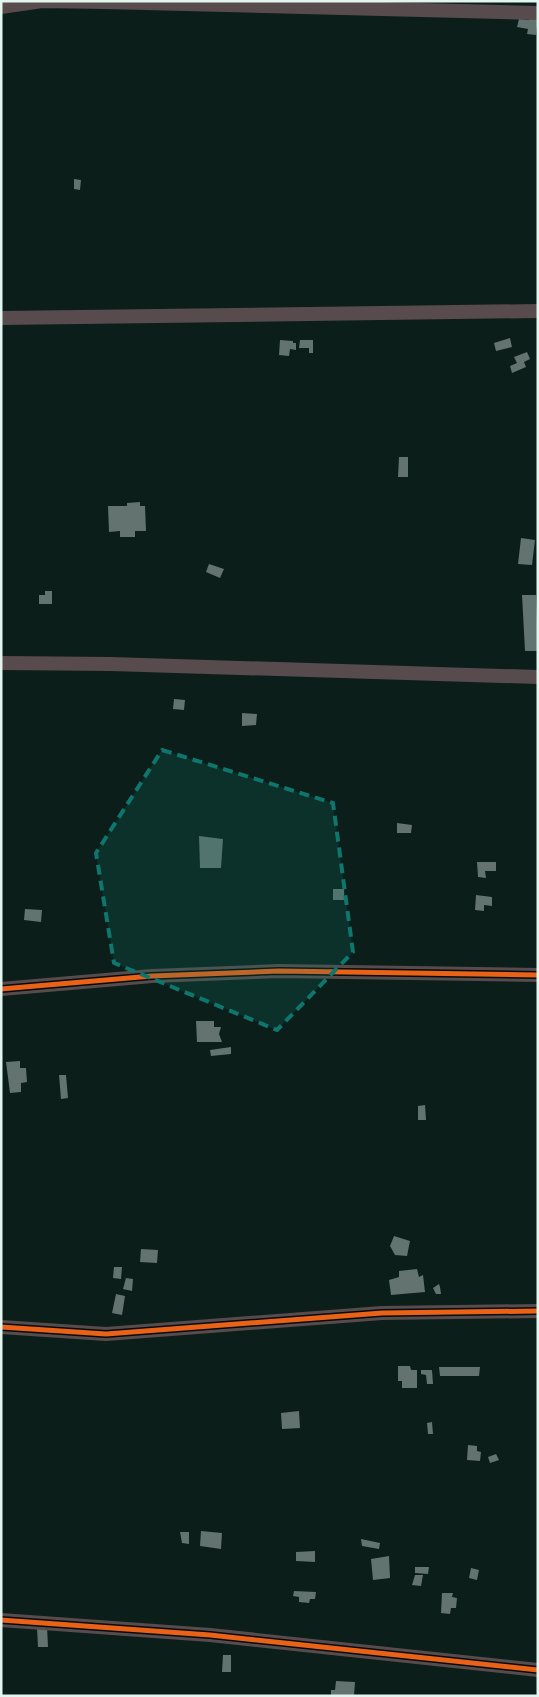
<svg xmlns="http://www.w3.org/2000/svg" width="539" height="1697" viewBox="0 0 539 1697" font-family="Mulish,sans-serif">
<rect width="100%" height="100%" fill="#0c1e1a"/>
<path fill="#63736f" d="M 530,14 L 538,15 L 536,35 L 527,34 L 528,29 L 517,27 L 519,19 L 529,20 Z
M 74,179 L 81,180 L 80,190 L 74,189 Z
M 510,338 L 512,347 L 496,351 L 494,343 Z
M 280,340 L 293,341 L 293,343 L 296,343 L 296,350 L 290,349 L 289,356 L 279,355 Z
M 300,340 L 313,340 L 313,353 L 309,353 L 309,348 L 299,348 Z
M 527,352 L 530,359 L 524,362 L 526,367 L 512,373 L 510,366 L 517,363 L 514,357 Z
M 399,457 L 408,457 L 408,477 L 398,477 Z
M 140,502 L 140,506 L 145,506 L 146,531 L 135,531 L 135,537 L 120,537 L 120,531 L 109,532 L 108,506 L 127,506 L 127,503 Z
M 521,538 L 535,540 L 532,565 L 518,564 Z
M 209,564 L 224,569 L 220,578 L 206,572 Z
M 45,591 L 52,591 L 52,604 L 39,604 L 39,595 L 45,595 Z
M 522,595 L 536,595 L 538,651 L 525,651 Z
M 174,699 L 185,700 L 184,710 L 173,709 Z
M 242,713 L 257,714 L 256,725 L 242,726 Z
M 397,823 L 412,825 L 411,833 L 397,833 Z
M 199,836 L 223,839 L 221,868 L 200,868 Z
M 477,862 L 496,862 L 496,871 L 485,871 L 486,878 L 478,877 Z
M 333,889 L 344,889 L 344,900 L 333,900 Z
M 476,895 L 492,897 L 492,906 L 484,905 L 484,911 L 475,910 Z
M 25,909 L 42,910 L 41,922 L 24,920 Z
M 196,1021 L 214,1021 L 214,1027 L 221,1027 L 219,1034 L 222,1042 L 197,1042 Z
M 231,1047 L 231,1054 L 211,1056 L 210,1050 Z
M 20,1061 L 20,1068 L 26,1068 L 27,1082 L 21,1083 L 21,1092 L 10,1093 L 6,1062 Z
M 59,1075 L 66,1075 L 68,1098 L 61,1099 Z
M 425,1105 L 426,1120 L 418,1120 L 418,1106 Z
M 394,1236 L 410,1241 L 407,1256 L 395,1255 L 390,1246 Z
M 141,1249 L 158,1250 L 157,1263 L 140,1262 Z
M 114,1267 L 122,1267 L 121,1279 L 113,1278 Z
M 417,1269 L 419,1277 L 423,1275 L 425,1292 L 391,1295 L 389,1280 L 399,1277 L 399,1271 Z
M 126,1278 L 133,1279 L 132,1291 L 123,1289 Z
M 439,1284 L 440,1287 L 441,1294 L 436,1294 L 433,1288 Z
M 116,1294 L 125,1296 L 122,1315 L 112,1313 Z
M 398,1366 L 410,1366 L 411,1370 L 417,1370 L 417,1388 L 402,1388 L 402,1381 L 398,1381 Z
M 439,1367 L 480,1367 L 479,1376 L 440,1376 Z
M 421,1370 L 432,1370 L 433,1384 L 427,1384 L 426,1375 L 421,1374 Z
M 299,1411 L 300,1428 L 282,1429 L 281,1413 Z
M 432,1422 L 433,1434 L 428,1434 L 427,1423 Z
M 468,1445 L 477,1446 L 477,1451 L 481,1452 L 480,1461 L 467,1460 Z
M 496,1454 L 499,1460 L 490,1463 L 488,1457 Z
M 201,1531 L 222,1533 L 221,1549 L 200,1546 Z
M 180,1532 L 189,1532 L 189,1544 L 182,1543 Z
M 361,1539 L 380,1543 L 379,1549 L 362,1546 Z
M 315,1551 L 315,1562 L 296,1561 L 296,1552 Z
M 389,1556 L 390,1578 L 373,1580 L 371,1559 Z
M 415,1567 L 429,1567 L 428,1574 L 415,1573 Z
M 471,1568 L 479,1570 L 477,1580 L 469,1578 Z
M 415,1575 L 423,1575 L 421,1586 L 412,1585 Z
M 294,1591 L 316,1592 L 315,1599 L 310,1599 L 309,1603 L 299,1602 L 299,1597 L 293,1596 Z
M 442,1593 L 453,1593 L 452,1597 L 457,1598 L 456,1608 L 451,1608 L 450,1614 L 441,1613 Z
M 47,1626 L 48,1647 L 38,1647 L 37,1628 Z
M 223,1655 L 231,1655 L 231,1672 L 222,1672 Z
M 336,1681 L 355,1682 L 354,1696 L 331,1696 L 331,1690 L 335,1690 Z"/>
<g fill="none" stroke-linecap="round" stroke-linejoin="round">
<path stroke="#584b4d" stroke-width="14" d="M 1,7 L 42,1 L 104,2 L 538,13
M 1,318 L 538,311
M 1,663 L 111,664 L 538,677
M 1,989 L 152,976 L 279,971 L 538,975
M 1,1327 L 106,1334 L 382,1313 L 538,1311
M 1,1620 L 210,1635 L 538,1670"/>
<defs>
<path id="cycleway" d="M 1,989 L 152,976 L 279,971 L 538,975
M 1,1327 L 106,1334 L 382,1313 L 538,1311
M 1,1620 L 210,1635 L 538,1670"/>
</defs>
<use href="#cycleway" stroke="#020c09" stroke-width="8"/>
<use href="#cycleway" stroke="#ea6118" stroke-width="5"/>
</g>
<path fill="#0f766e" fill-opacity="0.2" stroke="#0f766e" stroke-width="4" stroke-dasharray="10 6" stroke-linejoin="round" d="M 162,750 L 333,803 L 353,952 L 277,1030 L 114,963 L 96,853 Z"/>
<rect width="539" height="1697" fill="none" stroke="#e3f5ef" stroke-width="5"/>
</svg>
